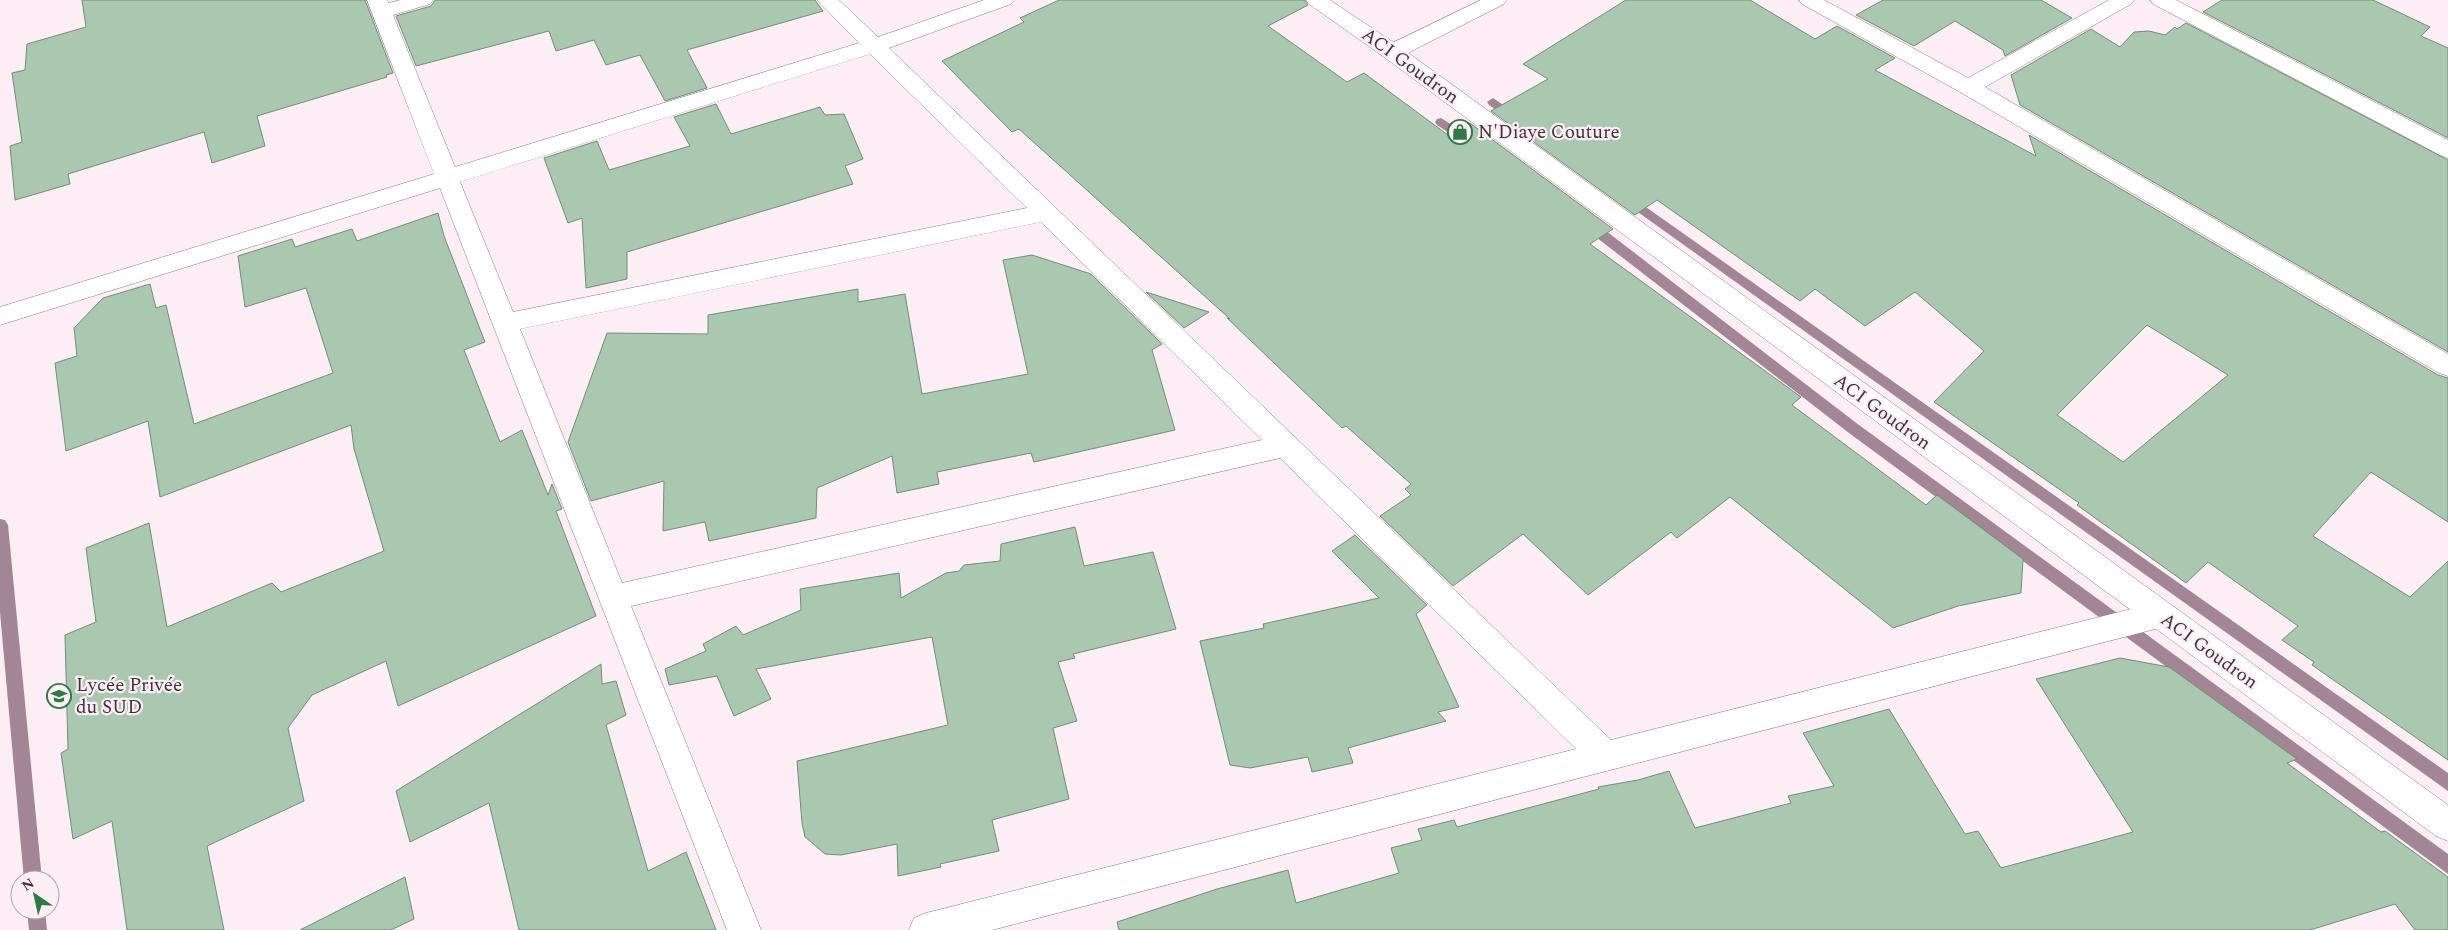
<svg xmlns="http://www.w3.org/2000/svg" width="2448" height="930" viewBox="0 0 2448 930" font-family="Spectral,serif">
<rect width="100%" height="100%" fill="#fdeef5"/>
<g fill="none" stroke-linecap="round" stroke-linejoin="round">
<path fill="#a38695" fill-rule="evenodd" d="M 1493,98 L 1520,116 L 1522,119 L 1520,122 L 1512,122 L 1489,105 L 1487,102 Z
M 1441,118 L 1475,139 L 1477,142 L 1475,145 L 1467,145 L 1437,125 L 1435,122 L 1437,119 Z
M 1626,193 L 2448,773 L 2448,791 L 1621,200 L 1620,197 Z
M 1588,219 L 1593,221 L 1859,425 L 2448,854 L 2448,874 L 1849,433 L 1583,227 L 1581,224 Z
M 0,519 L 5,520 L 8,525 L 42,880 L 24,880 L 0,612 Z
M 27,910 L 45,910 L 47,930 L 29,930 Z"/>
</g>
<path fill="#a9c8af" stroke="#718e77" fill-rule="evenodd" d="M 82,0 L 365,0 L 393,73 L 386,75 L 387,77 L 257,116 L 265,146 L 212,163 L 204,132 L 68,174 L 70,184 L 15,200 L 10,146 L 22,142 L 12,73 L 25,70 L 27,44 L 86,27 Z
M 435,0 L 815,0 L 823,11 L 687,50 L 707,88 L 665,101 L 640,55 L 606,65 L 594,40 L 556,51 L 549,31 L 416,66 L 396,16 L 431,6 Z
M 1059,0 L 1304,0 L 1308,5 L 1268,26 L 1347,82 L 1364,73 L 1448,135 L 1470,123 L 1613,229 L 1590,244 L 1801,397 L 1792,405 L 1926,505 L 1937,495 L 2023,559 L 2021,593 L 1958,606 L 1893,628 L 1730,497 L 1677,538 L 1671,532 L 1588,595 L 1523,534 L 1453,586 L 1380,516 L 1411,495 L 1405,489 L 1411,484 L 1346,426 L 1342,428 L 1227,318 L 1230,319 L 1019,129 L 1012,132 L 942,61 L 1024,22 L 1020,18 Z
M 1626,0 L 1750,0 L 1815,39 L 1837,26 L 1895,58 L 1875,70 L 2036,156 L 2029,135 L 2438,375 L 2448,378 L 2448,522 L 2371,472 L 2313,536 L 2410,597 L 2448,561 L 2448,760 L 2312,665 L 2314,662 L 2282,640 L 2298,626 L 2208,562 L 2186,583 L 2077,505 L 2079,503 L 1934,402 L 1984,351 L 1915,292 L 1865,326 L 1815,289 L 1800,301 L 1657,200 L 1635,215 L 1491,111 L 1548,79 L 1523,64 ZM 2147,325 L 2228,375 L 2123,462 L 2057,415 Z
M 1883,0 L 2041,0 L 2072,18 L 2005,56 L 2003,50 L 1955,21 L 1914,46 L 1856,15 Z
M 2222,0 L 2373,0 L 2430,27 L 2421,36 L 2448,48 L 2448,138 L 2203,12 Z
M 2186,23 L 2448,160 L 2448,352 L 2020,105 L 2011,75 L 2091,29 L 2120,47 L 2134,32 L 2149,31 L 2165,35 L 2175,27 L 2177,29 Z
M 716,104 L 731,134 L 820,107 L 825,115 L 844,114 L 863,159 L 845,166 L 853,184 L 627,252 L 627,279 L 586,288 L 582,218 L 568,223 L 544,158 L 597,141 L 609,170 L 690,146 L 674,117 Z
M 438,213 L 444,236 L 485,342 L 464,350 L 500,442 L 522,430 L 548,495 L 552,484 L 562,509 L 556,511 L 596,616 L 398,706 L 386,661 L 312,695 L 288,728 L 304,801 L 207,846 L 224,930 L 127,930 L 112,821 L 73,839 L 61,753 L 68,749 L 65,635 L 96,622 L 86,548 L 149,523 L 167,627 L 272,583 L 281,592 L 384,551 L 354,449 L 351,425 L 160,497 L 148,421 L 66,451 L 55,363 L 77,356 L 74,328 L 103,298 L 150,284 L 156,308 L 166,305 L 194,424 L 333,373 L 306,288 L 245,307 L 238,256 L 292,239 L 295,247 L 352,229 L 357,241 Z
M 1032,255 L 1091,274 L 1162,344 L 1152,350 L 1175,430 L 1034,462 L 1031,453 L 937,472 L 939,484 L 897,493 L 892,456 L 817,488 L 816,518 L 709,541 L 705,522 L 663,531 L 664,481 L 591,501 L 568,442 L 607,333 L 708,334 L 708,315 L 858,289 L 858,302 L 905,294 L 922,394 L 1028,374 L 1003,260 Z
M 1146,292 L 1209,312 L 1184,328 Z
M 1075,527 L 1084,566 L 1153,552 L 1176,629 L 1073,654 L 1075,658 L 1058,662 L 1077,721 L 1053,728 L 1069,799 L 992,820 L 999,851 L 940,864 L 941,867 L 898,876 L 897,844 L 841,855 L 825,854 L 805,837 L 802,823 L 797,761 L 948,725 L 932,637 L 756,669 L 771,699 L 734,716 L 717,676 L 669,685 L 665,669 L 706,651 L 703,644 L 736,626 L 743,635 L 801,610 L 800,589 L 899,573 L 901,598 L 946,573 L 959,571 L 964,565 L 1000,561 L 1001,544 Z
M 1355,535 L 1427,605 L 1416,614 L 1459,707 L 1438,712 L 1446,721 L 1348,748 L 1353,763 L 1312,772 L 1308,757 L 1250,768 L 1230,765 L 1200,641 L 1264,628 L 1263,624 L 1379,598 L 1332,551 Z
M 2120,658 L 2169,667 L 2297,759 L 2287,763 L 2381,832 L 2385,831 L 2448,877 L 2448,930 L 2415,930 L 2395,904 L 2310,930 L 1119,930 L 1117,922 L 1217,889 L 1288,870 L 1296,903 L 1399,873 L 1391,848 L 1422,840 L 1418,829 L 1454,820 L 1457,827 L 1599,789 L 1598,787 L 1638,780 L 1669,771 L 1695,828 L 1791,803 L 1788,796 L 1834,786 L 1803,733 L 1889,709 L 1965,834 L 1978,831 L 2001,868 L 2133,832 L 2036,679 Z
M 601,664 L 602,684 L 616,681 L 626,715 L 606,725 L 648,871 L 686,852 L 716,930 L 519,930 L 489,803 L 410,842 L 396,791 Z
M 405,877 L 414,919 L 391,930 L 300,930 Z"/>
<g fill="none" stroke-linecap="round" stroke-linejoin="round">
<defs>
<path id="minor" d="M 367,0 L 387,0 L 389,3 L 400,0 L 433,0 L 430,4 L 393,15 L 455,167 L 859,43 L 817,0 L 839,0 L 878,37 L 984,0 L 1014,0 L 1011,4 L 889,48 L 1611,740 L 2159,602 L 2170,606 L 2174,615 L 2170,624 L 2159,628 L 992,930 L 909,930 L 914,918 L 926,913 L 1576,749 L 1280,458 L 631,606 L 761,930 L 727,930 L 440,188 L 0,325 L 0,307 L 434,174 ZM 870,54 L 1027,208 L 513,312 L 460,182 ZM 1041,222 L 1262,440 L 622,583 L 520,329 Z
M 1481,0 L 1507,0 L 1504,4 L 1400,57 L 1392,59 L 1384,57 L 1381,52 L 1384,47 Z
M 1799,0 L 1824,0 L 1968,78 L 2109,0 L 2134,0 L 2131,4 L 1985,87 L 2448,354 L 2448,376 L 2439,373 L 1960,92 L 1802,4 Z
M 2150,0 L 2176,0 L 2448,140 L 2448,158 L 2440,155 L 2153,4 Z"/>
<path id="tertiary" d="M 1306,0 L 1330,0 L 1400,47 L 2448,805 L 2448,841 L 2436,836 L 1384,57 L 1309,4 Z"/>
</defs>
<use href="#minor" stroke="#967687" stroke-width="1"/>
<use href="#tertiary" stroke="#967687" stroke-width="1"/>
<use href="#minor" fill="#fff" fill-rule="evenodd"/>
<use href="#tertiary" fill="#fff" fill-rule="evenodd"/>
</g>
<defs>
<symbol id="shop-ring" viewBox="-11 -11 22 22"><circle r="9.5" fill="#fdeef5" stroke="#2f7946" stroke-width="1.5"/><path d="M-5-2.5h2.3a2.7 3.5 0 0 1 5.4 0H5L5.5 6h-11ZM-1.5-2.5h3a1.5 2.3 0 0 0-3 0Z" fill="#2f7946"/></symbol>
<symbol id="school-ring" viewBox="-11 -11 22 22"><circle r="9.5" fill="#fdeef5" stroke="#2f7946" stroke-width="1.5"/><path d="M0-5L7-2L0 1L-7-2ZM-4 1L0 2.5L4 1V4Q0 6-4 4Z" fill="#2f7946"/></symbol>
</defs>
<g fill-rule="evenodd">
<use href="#shop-ring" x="1446" y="118" width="28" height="28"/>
<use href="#school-ring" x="45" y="682" width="28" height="28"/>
</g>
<g text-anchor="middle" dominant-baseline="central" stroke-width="4.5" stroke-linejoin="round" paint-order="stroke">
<g font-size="19" fill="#40323a" stroke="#fdeef5">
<text transform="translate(1410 66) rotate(36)">ACI Goudron</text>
<text transform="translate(1882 412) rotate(36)">ACI Goudron</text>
<text transform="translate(2209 651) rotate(36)">ACI Goudron</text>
</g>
<g font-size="19" fill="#40323a" stroke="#fdeef5" text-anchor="start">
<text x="1478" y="132">N'Diaye Couture</text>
<text x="76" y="685">Lycée Privée<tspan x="76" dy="22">du SUD</tspan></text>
</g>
</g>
<g transform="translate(35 895) rotate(326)"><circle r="24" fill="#fdeef5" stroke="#b1a3aa"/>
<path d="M0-4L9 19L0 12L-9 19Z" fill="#2f7946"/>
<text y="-8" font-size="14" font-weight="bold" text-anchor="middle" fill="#40323a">N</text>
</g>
</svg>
